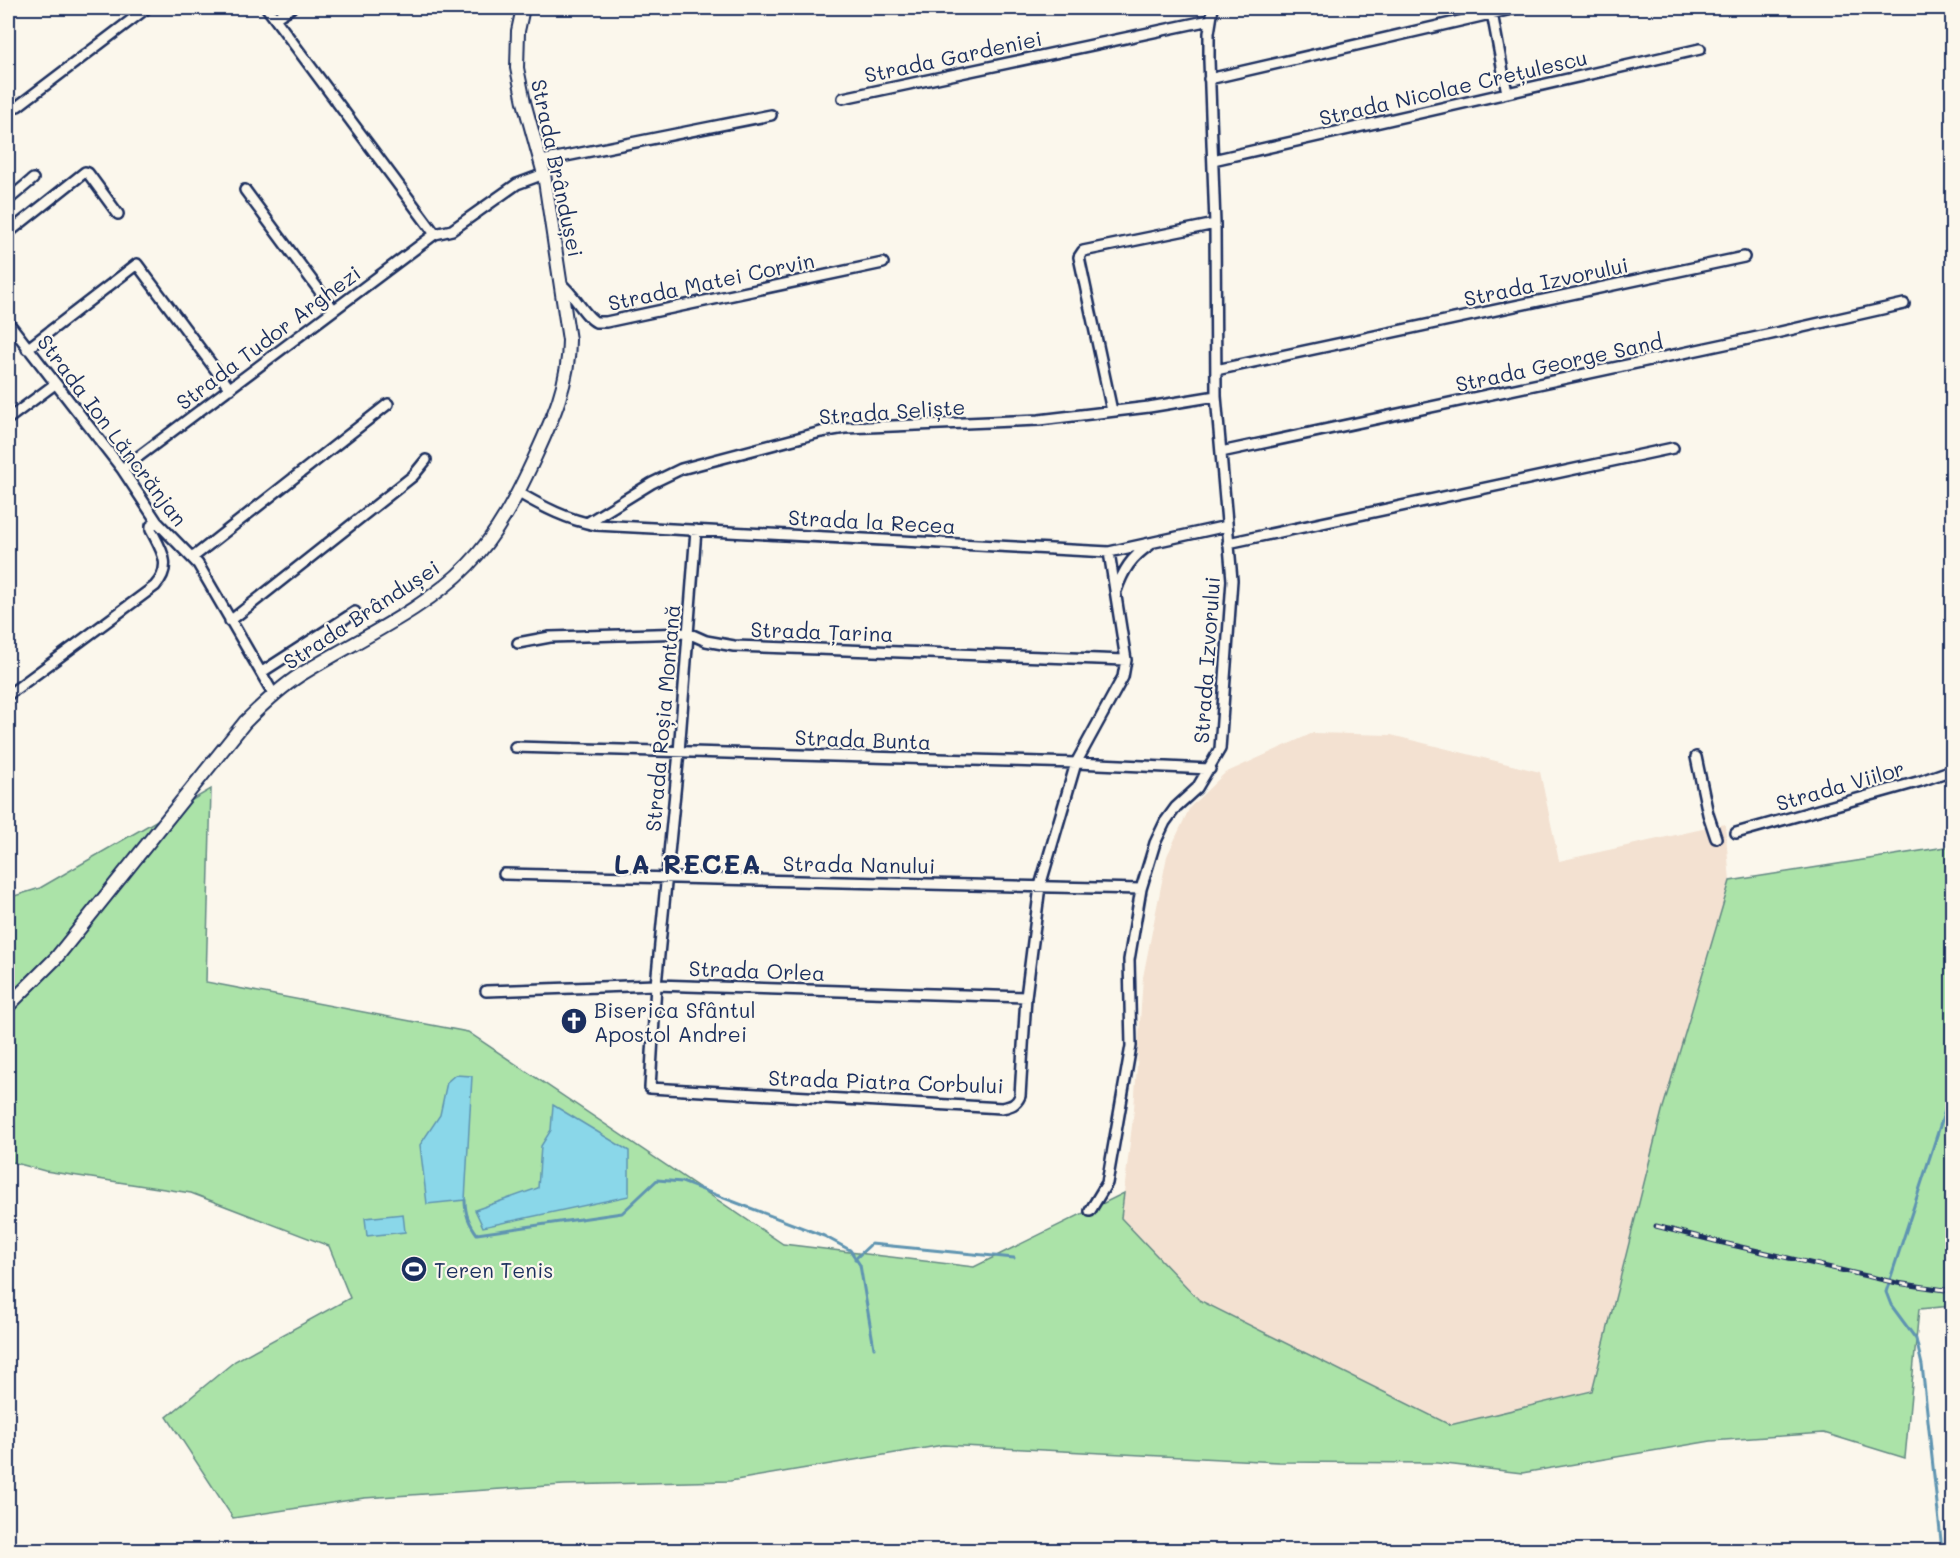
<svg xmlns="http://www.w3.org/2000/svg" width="1960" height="1558" viewBox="0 0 1960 1558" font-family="Mali,sans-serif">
<rect width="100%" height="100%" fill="#fbf7ec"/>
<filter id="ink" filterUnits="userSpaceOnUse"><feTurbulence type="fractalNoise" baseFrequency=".0167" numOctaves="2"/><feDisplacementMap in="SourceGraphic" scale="12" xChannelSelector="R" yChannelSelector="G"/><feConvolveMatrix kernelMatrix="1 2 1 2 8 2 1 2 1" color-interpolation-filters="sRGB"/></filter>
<g filter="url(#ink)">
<path fill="#f3e1d1" d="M 1313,733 L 1391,735 L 1540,772 L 1559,861 L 1725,824 L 1730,881 L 1662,1111 L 1592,1391 L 1450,1425 L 1199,1300 L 1121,1217 L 1134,1109 L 1143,977 L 1167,856 L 1190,807 L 1225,773 Z"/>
<path fill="#abe3a8" stroke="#638983" stroke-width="1.5" d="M 211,789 L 206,982 L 468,1032 L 783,1244 L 974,1267 L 1124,1193 L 1121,1218 L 1199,1300 L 1450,1425 L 1592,1391 L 1662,1111 L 1730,881 L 1952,846 L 1952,1306 L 1919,1309 L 1905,1458 L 1824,1433 L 1711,1441 L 1522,1473 L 1437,1463 L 1279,1462 L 943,1445 L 730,1481 L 564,1485 L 364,1498 L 233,1518 L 167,1417 L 235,1361 L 350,1298 L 329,1246 L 191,1193 L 45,1171 L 8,1161 L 8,898 L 40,888 Z"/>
<path fill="#8ad7e9" stroke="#5e94b1" stroke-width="1.5" d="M 455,1075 L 472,1076 L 465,1200 L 427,1204 L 420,1145 L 440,1115 L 447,1082 Z
M 553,1105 L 629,1151 L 629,1196 L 483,1227 L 475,1210 L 538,1188 L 541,1146 L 551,1130 Z
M 403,1214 L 405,1232 L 367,1236 L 365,1218 Z"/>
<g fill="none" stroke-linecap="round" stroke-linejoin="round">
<path stroke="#5e94b1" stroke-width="3" d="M 465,1200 C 465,1214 469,1223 477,1234 L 622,1213 L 657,1180 L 682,1182 L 824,1236 L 850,1250 L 860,1265 L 874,1348
M 855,1259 L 871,1244 L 1014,1258
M 1942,1550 L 1922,1365 L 1916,1339 L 1891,1305 L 1886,1292 L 1952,1089"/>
<defs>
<path id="minor" d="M 267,8 L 435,234
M 1492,13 L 1507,93
M 275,18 L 291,8
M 1209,79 L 1516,8
M 843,98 L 1210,20
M 18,106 L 147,8
M 1213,160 L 1700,49
M 541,161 L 771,115
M 245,190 L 333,309
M 8,200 L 33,179
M 8,233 L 85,172 L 88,173 L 118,214
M 562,285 C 573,293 586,318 596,322 C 597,322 604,322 606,322 L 883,263
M 8,322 L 122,469 L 157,522 L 198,564 L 274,695
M 27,349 L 137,264 L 230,389
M 1216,370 L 1744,257
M 1112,411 L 1079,257 L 1083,251 L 1215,224
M 8,419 L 55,384
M 1221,452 L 1767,335 L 1904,304
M 122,469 L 435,234 L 452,230 L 517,184 L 544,174
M 519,493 C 543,507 568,520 596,525 L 1109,552 L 1227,526
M 587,523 L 652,483 L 681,469 L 821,432 L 845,428 L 1039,420 L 1149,407 L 1216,396
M 696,530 L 679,752 L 656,985 L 650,1088 L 1002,1108 C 1011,1106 1016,1105 1020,1096 L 1026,997 L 1040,886 L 1076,763 L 1123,677 L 1126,660 L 1109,552
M 1228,543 L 1673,448
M 192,558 L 388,404
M 1116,591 C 1123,571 1131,557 1150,545
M 230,621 L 413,476 L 426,460
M 518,643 L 550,637 L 688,633 L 706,641 L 734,646 L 1126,660
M 262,672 L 355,612
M 8,695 L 155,586 C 173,566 162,551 151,530 L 151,526 L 157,522
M 515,747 L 1076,763 L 1210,769
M 1696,757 L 1708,814 L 1716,838
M 1736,833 L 1921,781 L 1952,770
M 504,874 L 1141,889
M 486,991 L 656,985 L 1026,997
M 1090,1211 L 1107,1183 L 1131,1046 L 1129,960 L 1141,889 L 1155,843 L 1165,822 L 1176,807 L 1197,788 L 1220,749 L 1232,580 L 1216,396 L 1215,224 L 1209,60 L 1209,33 L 1213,8"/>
<path id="secondary" d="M 8,1006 L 56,958 L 245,722 C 262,705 280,688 300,675 C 354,641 424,611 468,565 C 498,534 517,496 535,457 C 553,418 569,383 569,340 L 544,174 L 524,102 L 517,68 L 518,31 L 523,8"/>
</defs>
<use href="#minor" stroke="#1b2f5e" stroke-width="14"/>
<use href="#secondary" stroke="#1b2f5e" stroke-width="16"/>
<use href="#minor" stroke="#fbf7ec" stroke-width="9"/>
<use href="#secondary" stroke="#fbf7ec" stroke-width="12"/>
<defs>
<path id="rail" d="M 1656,1226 L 1719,1242 L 1897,1283 L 1952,1291"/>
</defs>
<use href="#rail" stroke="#1b2f5e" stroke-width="5"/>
<use href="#rail" stroke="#fbf7ec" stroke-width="3" stroke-dasharray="9" stroke-linecap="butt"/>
</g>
</g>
<defs>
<symbol id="church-disc" viewBox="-11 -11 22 22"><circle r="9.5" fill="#1b2f5e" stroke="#fbf7ec"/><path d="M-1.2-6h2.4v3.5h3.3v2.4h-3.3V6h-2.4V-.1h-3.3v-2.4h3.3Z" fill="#fff"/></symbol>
<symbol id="stadium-disc" viewBox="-11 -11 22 22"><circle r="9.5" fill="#1b2f5e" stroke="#fbf7ec"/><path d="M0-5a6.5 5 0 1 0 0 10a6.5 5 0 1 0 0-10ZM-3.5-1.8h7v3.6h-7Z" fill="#fff"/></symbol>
</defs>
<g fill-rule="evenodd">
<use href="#church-disc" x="559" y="1006" width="30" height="30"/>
<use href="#stadium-disc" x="399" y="1254" width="30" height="30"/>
</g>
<g text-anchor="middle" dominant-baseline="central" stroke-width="4.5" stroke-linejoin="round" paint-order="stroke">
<g font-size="21" fill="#1b2f5e" stroke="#fbf7ec">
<text transform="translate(953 56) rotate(-12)">Strada Gardeniei</text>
<text transform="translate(1453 87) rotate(-13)">Strada Nicolae Crețulescu</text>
<text transform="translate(558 168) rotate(78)">Strada Brândușei</text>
<text transform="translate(711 281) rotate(-12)">Strada Matei Corvin</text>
<text transform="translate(1546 281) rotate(-12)">Strada Izvorului</text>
<text transform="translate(268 337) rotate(-37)">Strada Tudor Arghezi</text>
<text transform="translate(1559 362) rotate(-12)">Strada George Sand</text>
<text transform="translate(892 411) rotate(-4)">Strada Seliște</text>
<text transform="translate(113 430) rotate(53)">Strada Ion Lăncrănjan</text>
<text transform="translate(872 521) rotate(3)">Strada la Recea</text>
<text transform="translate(361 614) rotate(-33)">Strada Brândușei</text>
<text transform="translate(822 631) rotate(2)">Strada Țarina</text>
<text transform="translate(1206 660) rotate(-86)">Strada Izvorului</text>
<text transform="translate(662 718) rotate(-85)">Strada Roșia Montană</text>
<text transform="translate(863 739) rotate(2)">Strada Bunta</text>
<text transform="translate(1840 785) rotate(-16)">Strada Viilor</text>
<text transform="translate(859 864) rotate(1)">Strada Nanului</text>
<text transform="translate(757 970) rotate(2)">Strada Orlea</text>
<text transform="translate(886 1081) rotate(2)">Strada Piatra Corbului</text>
</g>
<g font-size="21" fill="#1b2f5e" stroke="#fbf7ec" text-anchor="start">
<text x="594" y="1009">Biserica Sfântul<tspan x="594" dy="24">Apostol Andrei</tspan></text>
<text x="434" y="1269">Teren Tenis</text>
</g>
<g font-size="27" font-weight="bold" letter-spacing="1.5" fill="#1b2f5e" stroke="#fbf7ec">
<text x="688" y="863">LA RECEA</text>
</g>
</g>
<rect width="1960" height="1558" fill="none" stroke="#fbf7ec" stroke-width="30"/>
<rect x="15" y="15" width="1930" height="1528" fill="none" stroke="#1b2f5e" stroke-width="2" filter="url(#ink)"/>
</svg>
